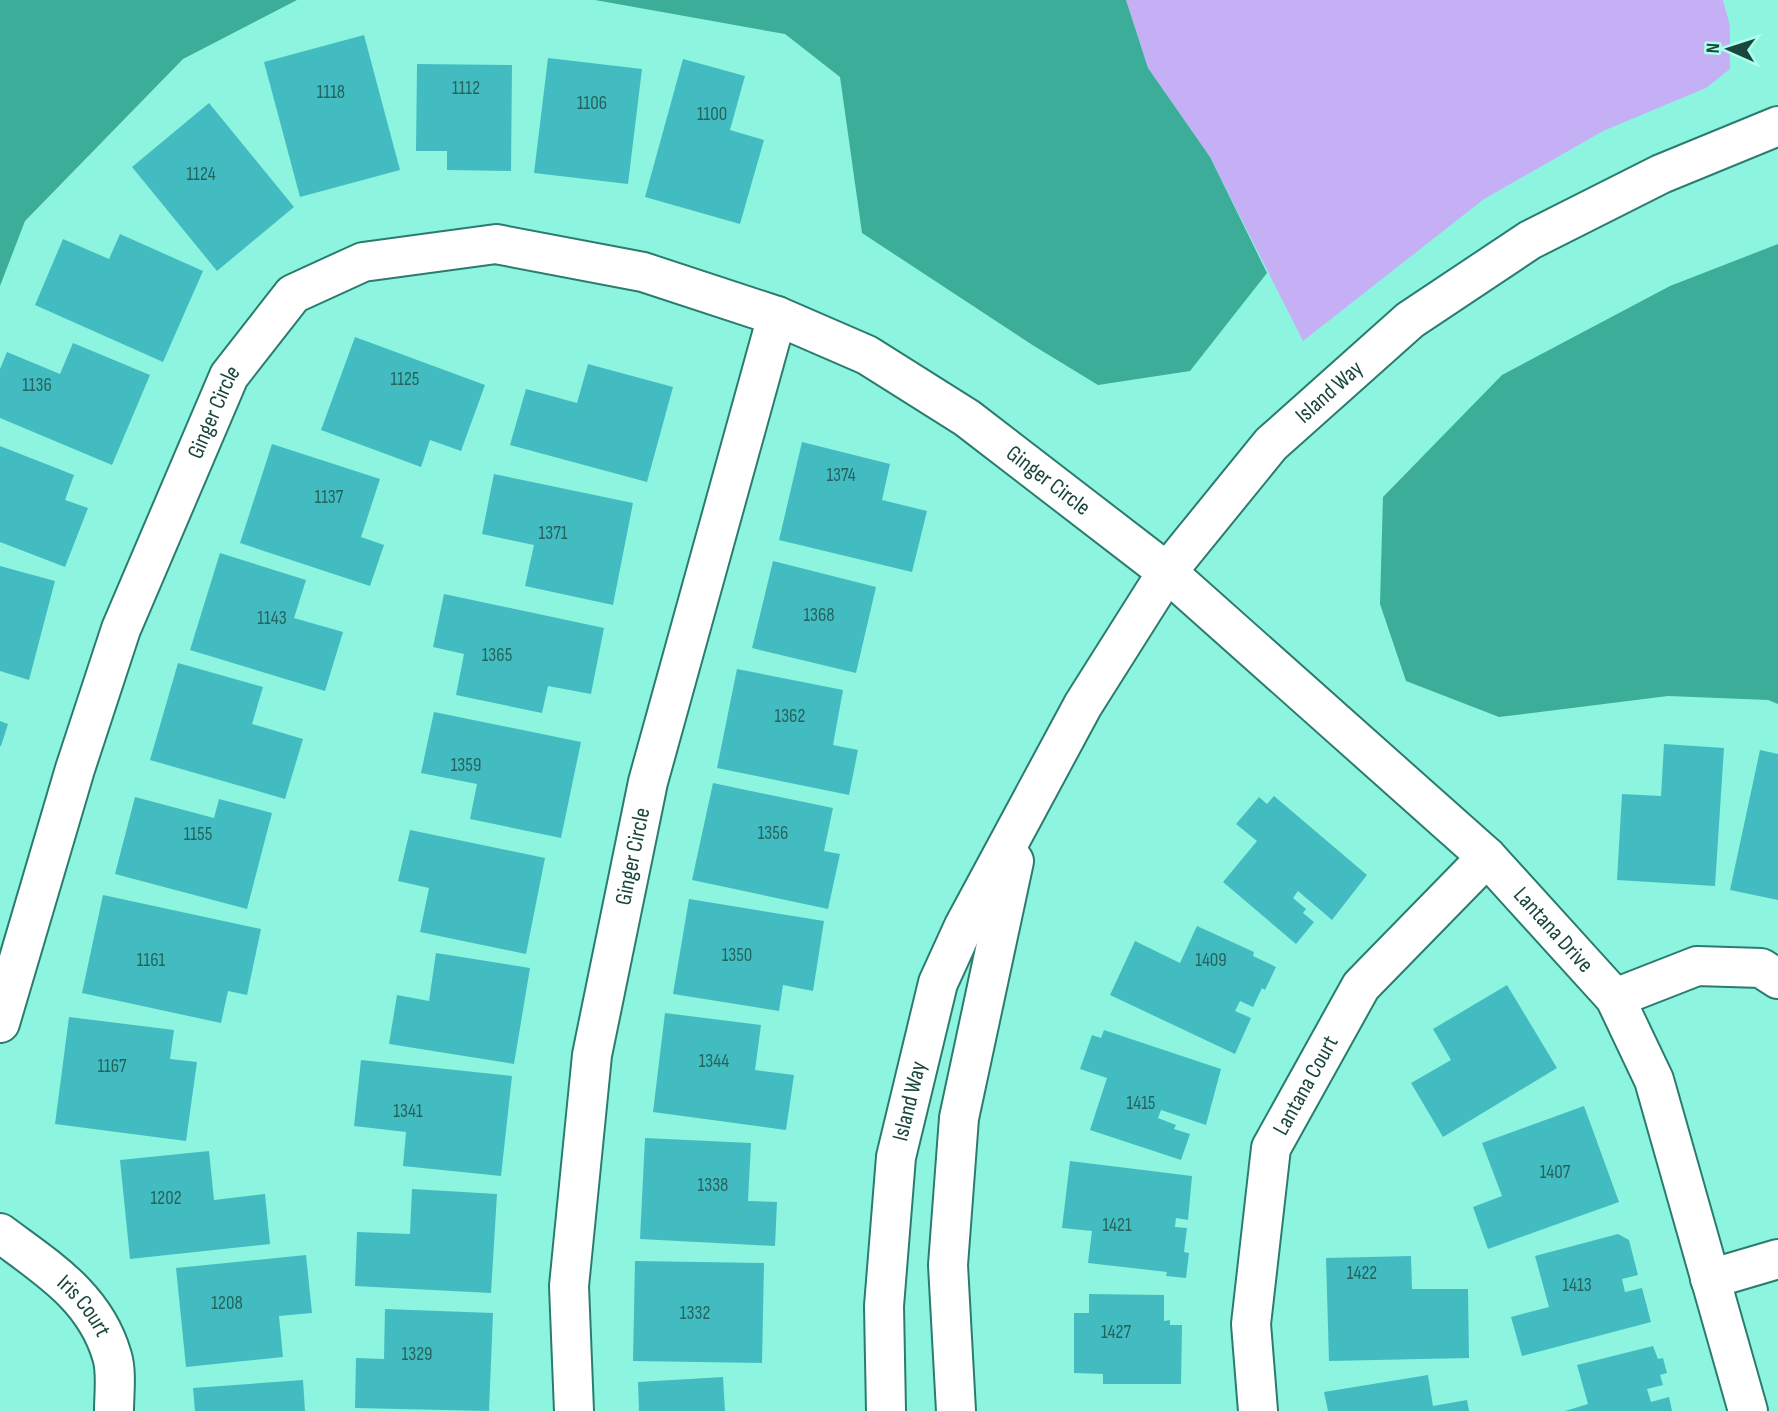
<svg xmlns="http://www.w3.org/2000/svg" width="1778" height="1411" viewBox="0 0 1778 1411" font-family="'Sofia Sans Condensed',sans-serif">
<rect width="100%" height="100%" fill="#8df5df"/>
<path fill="#c5aff5" d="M 1126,0 L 1723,0 L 1730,26 L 1730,69 L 1706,88 L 1603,131 L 1484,199 L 1303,341 L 1210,157 L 1148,68 Z"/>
<path fill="#3cad99" d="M 0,0 L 297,0 L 183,59 L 25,221 L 0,286 Z
M 595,0 L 1126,0 L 1148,68 L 1210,157 L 1267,273 L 1190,371 L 1098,385 L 1034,346 L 862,233 L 840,77 L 785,34 Z
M 1778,244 L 1778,704 L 1768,700 L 1668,696 L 1499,717 L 1406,681 L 1380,604 L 1383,497 L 1502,375 L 1670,286 Z"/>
<path fill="#43bcc1" d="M 364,35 L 400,170 L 300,197 L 264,62 Z
M 548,58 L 642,69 L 628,184 L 534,173 Z
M 683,59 L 745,76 L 730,130 L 764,140 L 740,224 L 645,197 Z
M 417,64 L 512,65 L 511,171 L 447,170 L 447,151 L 416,151 Z
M 209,103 L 294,207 L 217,271 L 132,167 Z
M 120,234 L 203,271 L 163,362 L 35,305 L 63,239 L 109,259 Z
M 355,337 L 485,385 L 461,451 L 430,440 L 421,467 L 321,430 Z
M 73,343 L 150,375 L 112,465 L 0,418 L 0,369 L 7,352 L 60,374 Z
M 588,364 L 673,387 L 647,482 L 510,445 L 526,389 L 577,403 Z
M 802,442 L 890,464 L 882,500 L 927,511 L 912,572 L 779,540 Z
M 272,444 L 380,479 L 361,537 L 384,545 L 370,586 L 240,543 Z
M 0,446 L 74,475 L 65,500 L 88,508 L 65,567 L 0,542 Z
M 494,474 L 633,503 L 613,605 L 525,586 L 534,545 L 482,534 Z
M 220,553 L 306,580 L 294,618 L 343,632 L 325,691 L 190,650 Z
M 773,561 L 876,587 L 856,673 L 752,648 Z
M 0,566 L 55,581 L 29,680 L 0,671 Z
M 444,594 L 604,628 L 591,694 L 548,686 L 542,713 L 456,695 L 464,654 L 433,647 Z
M 178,663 L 263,687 L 252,724 L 303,739 L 285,799 L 150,760 Z
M 737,669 L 843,690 L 833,745 L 858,750 L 849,795 L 717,768 Z
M 434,712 L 581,742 L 561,838 L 470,819 L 477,784 L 421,773 Z
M 0,721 L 8,724 L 1,746 L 0,746 Z
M 1664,744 L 1724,748 L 1715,886 L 1617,880 L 1622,794 L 1661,796 Z
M 1760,750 L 1778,754 L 1778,900 L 1730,890 Z
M 713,783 L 833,808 L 824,851 L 840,854 L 828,909 L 692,880 Z
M 1274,796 L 1367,875 L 1332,920 L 1298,891 L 1293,898 L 1306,909 L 1303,913 L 1314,922 L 1296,944 L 1223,882 L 1257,841 L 1236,824 L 1259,797 L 1267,804 Z
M 135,797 L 214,818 L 219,799 L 272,813 L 247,909 L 115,874 Z
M 410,830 L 545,858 L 526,954 L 420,932 L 429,888 L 398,881 Z
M 103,895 L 261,929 L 247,995 L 228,991 L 221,1023 L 82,993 Z
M 689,899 L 824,921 L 813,991 L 783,985 L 779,1011 L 673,994 Z
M 1197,926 L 1254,952 L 1253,956 L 1276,967 L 1265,990 L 1262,988 L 1253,1007 L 1240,1001 L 1235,1011 L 1251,1018 L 1235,1054 L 1110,995 L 1135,941 L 1180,963 Z
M 436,953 L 530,968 L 514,1064 L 389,1044 L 397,995 L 429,1001 Z
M 1507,985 L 1557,1068 L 1443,1137 L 1411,1083 L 1451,1060 L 1433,1029 Z
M 665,1013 L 761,1025 L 755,1070 L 794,1075 L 786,1130 L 653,1112 Z
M 69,1017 L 174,1030 L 170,1059 L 197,1062 L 186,1141 L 55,1124 Z
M 1104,1030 L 1221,1069 L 1206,1125 L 1161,1110 L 1158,1118 L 1176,1125 L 1174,1129 L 1190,1134 L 1181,1160 L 1090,1130 L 1107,1078 L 1080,1069 L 1092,1035 L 1101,1038 Z
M 361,1060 L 512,1076 L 501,1176 L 403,1166 L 406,1132 L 354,1126 Z
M 1584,1106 L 1619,1202 L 1488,1249 L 1473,1207 L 1502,1196 L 1482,1143 Z
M 645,1138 L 751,1143 L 748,1201 L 777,1202 L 775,1246 L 640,1239 Z
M 209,1151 L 214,1200 L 265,1194 L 270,1244 L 130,1259 L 120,1160 Z
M 1070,1161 L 1192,1176 L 1188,1220 L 1176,1218 L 1175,1227 L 1187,1228 L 1184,1252 L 1189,1253 L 1186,1278 L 1166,1276 L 1167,1272 L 1088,1263 L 1092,1231 L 1062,1228 Z
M 412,1189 L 497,1194 L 491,1293 L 355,1286 L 357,1232 L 410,1234 Z
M 1618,1234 L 1629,1240 L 1638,1275 L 1622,1279 L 1625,1292 L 1642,1288 L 1651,1322 L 1522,1356 L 1511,1317 L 1549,1307 L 1535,1256 Z
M 306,1255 L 312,1313 L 279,1316 L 283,1357 L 186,1367 L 176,1268 Z
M 1411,1256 L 1412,1289 L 1468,1289 L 1469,1358 L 1329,1361 L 1326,1258 Z
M 635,1261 L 764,1263 L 762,1363 L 633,1361 Z
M 1089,1294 L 1164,1295 L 1164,1321 L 1170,1320 L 1170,1325 L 1182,1325 L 1181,1384 L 1103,1384 L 1103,1374 L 1074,1373 L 1074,1313 L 1089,1313 Z
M 385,1309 L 493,1313 L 489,1411 L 355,1408 L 356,1358 L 384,1359 Z
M 1653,1346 L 1658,1359 L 1663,1358 L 1667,1373 L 1660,1375 L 1663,1385 L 1647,1389 L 1651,1402 L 1669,1397 L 1672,1411 L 1565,1411 L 1588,1404 L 1577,1365 Z
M 1428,1375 L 1433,1406 L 1467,1400 L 1469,1411 L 1328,1411 L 1324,1392 Z
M 723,1377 L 725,1411 L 639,1411 L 638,1382 Z
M 303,1380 L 305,1411 L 195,1411 L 193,1388 Z"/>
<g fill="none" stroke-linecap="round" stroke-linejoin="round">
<defs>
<g id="street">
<path id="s1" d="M 1167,572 L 1271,444 L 1410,320 L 1530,240 L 1661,174 L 1778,126"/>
<path d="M 1615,998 L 1697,966 L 1761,968 L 1778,979"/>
<path id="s2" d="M 0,1023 L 75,769 L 121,629 L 229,376 L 293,294 L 363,262 L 496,244 L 643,272 L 777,316 L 867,355 L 967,418 L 1167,572 L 1487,857 L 1615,998 L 1654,1080 L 1748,1411"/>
<path id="s3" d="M 0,1233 C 47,1268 95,1297 112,1356 C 117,1372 114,1394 114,1411"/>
<path d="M 1710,1279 L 1778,1259"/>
<path id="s4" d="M 574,1411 L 569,1286 L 592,1055 L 648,782 L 777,316"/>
<path id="s5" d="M 1258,1411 L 1251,1324 L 1271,1148 L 1361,986 L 1487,857"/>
</g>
<g id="secondary">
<path id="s6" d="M 886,1411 L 884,1306 L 896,1157 L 938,983 L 964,926 L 1083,705 L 1167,572"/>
<path d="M 956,1411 L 948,1265 L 959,1118 L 1014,861"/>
</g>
</defs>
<use href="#street" stroke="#2b7c6e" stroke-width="42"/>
<use href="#secondary" stroke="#2b7c6e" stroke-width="42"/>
<use href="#street" stroke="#fff" stroke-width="38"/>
<use href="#secondary" stroke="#fff" stroke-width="38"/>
</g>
<g text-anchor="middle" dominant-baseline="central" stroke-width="6" stroke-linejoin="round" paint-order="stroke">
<g font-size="19" fill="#24645e">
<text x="466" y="88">1112</text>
<text x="331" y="92">1118</text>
<text x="592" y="103">1106</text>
<text x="712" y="114">1100</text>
<text x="201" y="174">1124</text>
<text x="405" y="379">1125</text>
<text x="37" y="385">1136</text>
<text x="841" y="475">1374</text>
<text x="329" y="497">1137</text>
<text x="553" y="533">1371</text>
<text x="819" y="615">1368</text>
<text x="272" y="618">1143</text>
<text x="497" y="655">1365</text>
<text x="790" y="716">1362</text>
<text x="466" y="765">1359</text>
<text x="773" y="833">1356</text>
<text x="198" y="834">1155</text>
<text x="737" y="955">1350</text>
<text x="151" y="960">1161</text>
<text x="1211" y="960">1409</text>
<text x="714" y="1061">1344</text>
<text x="112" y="1066">1167</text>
<text x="1141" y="1103">1415</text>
<text x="408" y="1111">1341</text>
<text x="1555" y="1172">1407</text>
<text x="713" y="1185">1338</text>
<text x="166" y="1198">1202</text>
<text x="1117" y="1225">1421</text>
<text x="1362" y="1273">1422</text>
<text x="1577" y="1285">1413</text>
<text x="227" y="1303">1208</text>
<text x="695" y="1313">1332</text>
<text x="1116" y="1332">1427</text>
<text x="417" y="1354">1329</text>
</g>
<g font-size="23" fill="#19463d" stroke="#aefeec">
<text stroke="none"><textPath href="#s1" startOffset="243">Island Way</textPath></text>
<text stroke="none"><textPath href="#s2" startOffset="648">Ginger Circle</textPath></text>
<text stroke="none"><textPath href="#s2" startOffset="1612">Ginger Circle</textPath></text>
<text stroke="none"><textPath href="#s4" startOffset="560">Ginger Circle</textPath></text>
<text stroke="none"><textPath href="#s2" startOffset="2289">Lantana Drive</textPath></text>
<text stroke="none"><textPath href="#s5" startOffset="336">Lantana Court</textPath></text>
<text stroke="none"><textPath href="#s6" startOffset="312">Island Way</textPath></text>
<text stroke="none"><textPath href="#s3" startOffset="112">Iris Court</textPath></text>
</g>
</g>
<g transform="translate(1729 49) rotate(273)" stroke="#aefeec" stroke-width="5" paint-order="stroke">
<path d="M0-5L12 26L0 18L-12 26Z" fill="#19463d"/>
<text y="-10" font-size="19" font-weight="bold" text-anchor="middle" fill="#19463d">N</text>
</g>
</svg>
